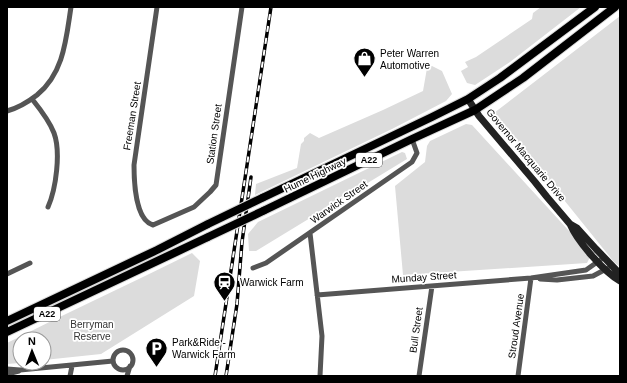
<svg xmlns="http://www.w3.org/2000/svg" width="627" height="383" viewBox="0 0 627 383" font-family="Arial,sans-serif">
<rect width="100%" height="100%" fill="#fff"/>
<path fill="#dcdcdc" d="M 541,7 L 581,7 L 510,62 L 475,85 L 467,83 L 461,71 L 468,67 L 465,62 L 476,57 L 532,19 L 533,13 Z
M 620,16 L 620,267 L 614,262 L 494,113 Z
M 432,66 L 442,71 L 452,94 L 446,101 L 392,129 L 255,195 L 256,184 L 297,168 L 301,144 L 304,141 L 304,138 L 310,133 L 319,138 L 383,110 L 423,91 L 427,68 Z
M 466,124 L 472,125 L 591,255 L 587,263 L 403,275 L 395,186 L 425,162 L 427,146 L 430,141 Z
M 402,152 L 405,153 L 407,159 L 256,251 L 249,251 L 248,234 L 258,222 Z
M 192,253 L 200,261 L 194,296 L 101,354 L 44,360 L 44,339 L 20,339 L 20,363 L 7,364 L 7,343 C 68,312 130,284 192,253 Z"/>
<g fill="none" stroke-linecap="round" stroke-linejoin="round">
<defs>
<path id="trunk" d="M 262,198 L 432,117 L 468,99 L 500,78 L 595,7
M 263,211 L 412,139 L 475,110 L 523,78 L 615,7
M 7,321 L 157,250 L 208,224
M 7,332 L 208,237"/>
</defs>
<use href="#trunk" stroke="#dbdbdb" stroke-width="10"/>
<path stroke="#555" stroke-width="5" d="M 157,7 L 134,165 C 134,180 135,220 153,225 L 194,207 L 210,192 L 216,185 L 242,7
M 32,99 C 40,109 49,120 54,133 C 61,152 56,189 48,207
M 7,111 C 18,108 28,102 37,95 C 64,73 66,39 71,7
M 310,233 L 322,336 L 320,376
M 253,268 L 266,263 L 412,162 L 417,153 L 412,139
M 7,274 L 30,263
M 540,279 L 557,280 L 593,276 L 608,268
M 317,295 L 531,278 L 586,270 L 603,258
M113 360a10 10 0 1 1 20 0a10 10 0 1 1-20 0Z
M 7,369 L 20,370 L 113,361
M 7,374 L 19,371
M 70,376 L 72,366
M 127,376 L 130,366
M 419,376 L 432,286
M 518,376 L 531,278"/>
<path stroke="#222" stroke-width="7" d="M 468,99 L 479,116 L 535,182 L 547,197 L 570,224 L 577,228 L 596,249 L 620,274
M 570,224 C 577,241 604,272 620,281"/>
<use href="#trunk" stroke="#000" stroke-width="8"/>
<defs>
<path id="rail" d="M 215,376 L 271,7
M 226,376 L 237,304 L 242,242 L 251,177"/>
</defs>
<use href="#rail" stroke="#000" stroke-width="3.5"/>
<use href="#rail" stroke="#fff" stroke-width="2" stroke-dasharray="6" stroke-linecap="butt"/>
<defs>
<path id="trunk-bridge" d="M 208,224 L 262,198
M 208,237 L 263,211"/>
</defs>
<use href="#trunk-bridge" stroke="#dbdbdb" stroke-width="10" stroke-linecap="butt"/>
<use href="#trunk-bridge" stroke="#000" stroke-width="8"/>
</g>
<defs>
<symbol id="shop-pin" viewBox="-11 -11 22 30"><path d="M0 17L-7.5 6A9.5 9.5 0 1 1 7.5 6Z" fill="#000" stroke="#fff"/><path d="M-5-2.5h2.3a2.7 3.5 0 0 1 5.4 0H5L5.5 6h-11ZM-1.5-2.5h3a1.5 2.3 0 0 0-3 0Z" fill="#fff"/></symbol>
<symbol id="station-pin" viewBox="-11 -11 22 30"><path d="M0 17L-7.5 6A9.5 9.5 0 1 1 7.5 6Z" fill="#000" stroke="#fff"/><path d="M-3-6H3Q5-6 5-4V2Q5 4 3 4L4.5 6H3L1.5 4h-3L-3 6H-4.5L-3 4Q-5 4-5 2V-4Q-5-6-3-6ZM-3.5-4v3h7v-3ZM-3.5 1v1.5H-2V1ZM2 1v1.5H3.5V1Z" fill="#fff"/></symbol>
<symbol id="parking-pin" viewBox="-11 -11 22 30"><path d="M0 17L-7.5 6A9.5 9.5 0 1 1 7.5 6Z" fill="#000" stroke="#fff"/><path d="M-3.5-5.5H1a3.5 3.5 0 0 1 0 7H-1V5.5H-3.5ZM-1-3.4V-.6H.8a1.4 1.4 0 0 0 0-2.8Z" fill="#fff"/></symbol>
</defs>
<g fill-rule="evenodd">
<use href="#shop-pin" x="352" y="46" width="25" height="34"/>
<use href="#station-pin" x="212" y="270" width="25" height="34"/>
<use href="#parking-pin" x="144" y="336" width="25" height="34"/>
</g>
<g text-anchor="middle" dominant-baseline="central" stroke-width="3.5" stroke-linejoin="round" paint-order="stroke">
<g fill="#fff" stroke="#4c4c4c" stroke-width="1">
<rect x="356" y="153" width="26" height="14" rx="3"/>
<rect x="34" y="307" width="26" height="14" rx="3"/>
</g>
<g font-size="9" font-weight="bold" fill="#000">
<text x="369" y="160">A22</text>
<text x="47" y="314">A22</text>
</g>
<g font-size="10" fill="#000" stroke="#fff" text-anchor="start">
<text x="380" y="53">Peter Warren<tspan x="380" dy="12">Automotive</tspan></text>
<text x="240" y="282">Warwick Farm</text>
<text x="172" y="342">Park&amp;Ride -<tspan x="172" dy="12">Warwick Farm</tspan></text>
</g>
<g font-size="10" fill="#000" stroke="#fff">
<text transform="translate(132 116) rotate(-81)">Freeman Street</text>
<text transform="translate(214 134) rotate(-82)">Station Street</text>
<text transform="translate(526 155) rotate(50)">Governor Macquarie Drive</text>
<text transform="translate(315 175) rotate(-26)">Hume Highway</text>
<text transform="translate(339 202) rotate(-35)">Warwick Street</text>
<text transform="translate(424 277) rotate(-4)">Munday Street</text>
<text transform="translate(516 326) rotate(-82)">Stroud Avenue</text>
<text transform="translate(416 330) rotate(-82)">Bull Street</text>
</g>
<g font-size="10" fill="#333" stroke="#fff">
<text x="92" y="324">Berryman<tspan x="92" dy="12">Reserve</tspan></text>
</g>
</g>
<rect width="627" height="383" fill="none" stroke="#000000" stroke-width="16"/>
<g transform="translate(32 351) rotate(359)"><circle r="19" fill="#ffffff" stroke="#999999"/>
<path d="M0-3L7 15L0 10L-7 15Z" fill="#000000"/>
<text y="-6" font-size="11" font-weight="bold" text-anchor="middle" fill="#000000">N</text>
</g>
</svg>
